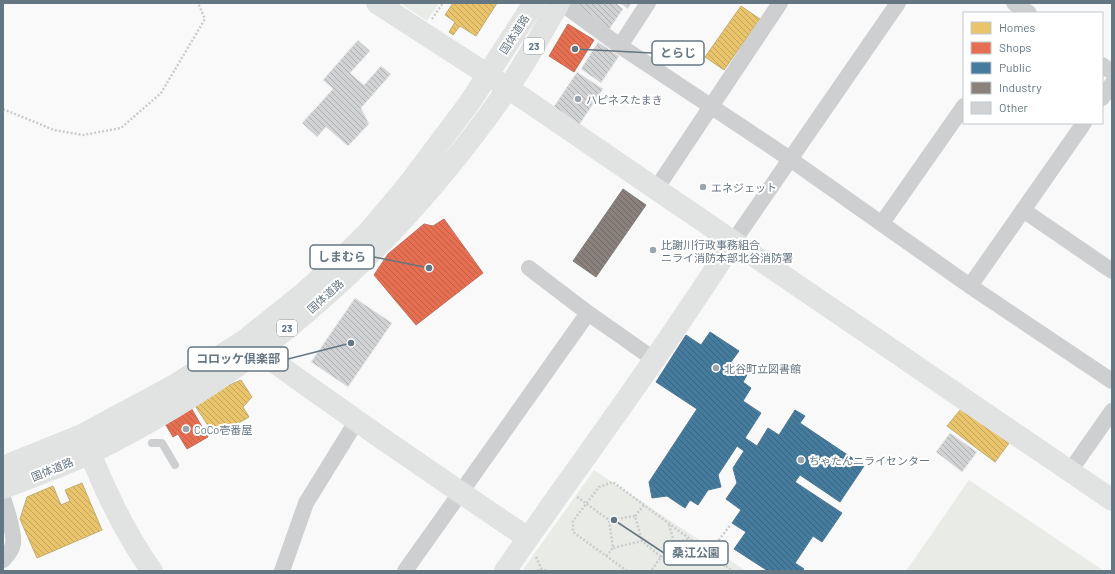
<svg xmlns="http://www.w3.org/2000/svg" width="1115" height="574" viewBox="0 0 1115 574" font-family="Barlow,'Noto Sans JP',sans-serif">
<defs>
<pattern id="homes-back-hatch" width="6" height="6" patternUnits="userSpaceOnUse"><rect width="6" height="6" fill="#e9c46a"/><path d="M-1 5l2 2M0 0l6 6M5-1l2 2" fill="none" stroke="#c0a45d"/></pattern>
<pattern id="shops-back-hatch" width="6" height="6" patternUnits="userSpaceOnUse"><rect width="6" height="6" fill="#e76f51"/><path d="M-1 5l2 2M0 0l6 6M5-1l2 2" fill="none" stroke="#bf6049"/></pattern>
<pattern id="public-back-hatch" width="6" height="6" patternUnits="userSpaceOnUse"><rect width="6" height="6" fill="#457b9d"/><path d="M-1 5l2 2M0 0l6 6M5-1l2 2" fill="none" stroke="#3b6580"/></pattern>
<pattern id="industry-back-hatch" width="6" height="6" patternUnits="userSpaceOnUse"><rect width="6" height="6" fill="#8a817c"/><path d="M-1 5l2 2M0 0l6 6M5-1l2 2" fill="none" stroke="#6f6a67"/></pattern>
<pattern id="building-back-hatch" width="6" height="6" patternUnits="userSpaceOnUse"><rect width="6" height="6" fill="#d0d2d3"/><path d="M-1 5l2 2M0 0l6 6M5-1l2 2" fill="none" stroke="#acafb1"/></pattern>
</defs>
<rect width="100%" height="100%" fill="#f9f9f9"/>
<path fill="#e8ebe6" d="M 400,3 L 439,3 L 427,21 Z
M 594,470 L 746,571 L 522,571 Z
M 969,480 L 1104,571 L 906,571 Z"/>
<path fill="url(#homes-back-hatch)" stroke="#c1ad72" d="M 453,3 L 497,3 L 476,36 L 460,26 L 453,35 L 449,32 L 455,22 L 445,15 Z
M 741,6 L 760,19 L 724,70 L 705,57 Z
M 241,380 L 252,397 L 243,407 L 249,417 L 226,430 L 209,427 L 192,401 Z
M 965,404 L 1012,439 L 995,462 L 947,426 Z
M 82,483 L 102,530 L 37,558 L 20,519 L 27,497 L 53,486 L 61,505 L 70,501 L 65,490 Z"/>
<path fill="url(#shops-back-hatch)" stroke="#c07160" d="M 568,24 L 594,40 L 574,72 L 549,56 Z
M 444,219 L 483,273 L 416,325 L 374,275 L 388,254 L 424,224 L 433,226 Z
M 190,406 L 208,437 L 187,449 L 178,434 L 173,437 L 164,422 Z"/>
<path fill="url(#public-back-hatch)" stroke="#4f7a95" d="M 710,332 L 739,351 L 731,362 L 748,373 L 743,382 L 751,388 L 743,401 L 761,413 L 745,438 L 757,446 L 768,428 L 779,435 L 795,410 L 805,416 L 800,423 L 864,466 L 840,502 L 800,475 L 795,482 L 842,513 L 822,542 L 813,536 L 795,563 L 804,569 L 802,571 L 768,571 L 734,549 L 746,532 L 732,523 L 741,510 L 726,499 L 737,483 L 733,468 L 744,451 L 737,446 L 718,475 L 721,487 L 708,490 L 698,505 L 690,500 L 685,508 L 667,496 L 652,498 L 649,482 L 697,409 L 656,382 L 686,335 L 701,345 Z"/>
<path fill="url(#industry-back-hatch)" stroke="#7f7e7e" d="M 623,189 L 646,205 L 596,277 L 573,261 Z"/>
<path fill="url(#building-back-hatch)" stroke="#e8e8e8" d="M 572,3 L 616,3 L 623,9 L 608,31 Z
M 620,3 L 631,3 L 628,9 Z
M 358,40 L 370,51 L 350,73 L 364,85 L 381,66 L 391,74 L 361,108 L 369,124 L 348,146 L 326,127 L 317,137 L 302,123 L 333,89 L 323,80 Z
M 598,42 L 619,56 L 601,83 L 581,69 Z
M 577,72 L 603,89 L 579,125 L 553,108 Z
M 355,298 L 392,323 L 348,387 L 311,362 Z
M 950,433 L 977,452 L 962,472 L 936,452 Z"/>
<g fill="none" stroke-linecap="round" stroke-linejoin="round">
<path stroke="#cbcccd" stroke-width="2.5" stroke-dasharray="2 2" stroke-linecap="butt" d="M 432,19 L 443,3
M 3,109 L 54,130 L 83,135 L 121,128 L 161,93 L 205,19 L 198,3
M 577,497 L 609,520 L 613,548 L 642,541 L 661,557 L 651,571
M 635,516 L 644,505
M 609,520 L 635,516 L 642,541
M 674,542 L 690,539
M 709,553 L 731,524
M 606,556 L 613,548
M 536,557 L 542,570
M 661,557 L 674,542 L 669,525
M 537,571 L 540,569 L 550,571
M 627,571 L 573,532 L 573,521 L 599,487 L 613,482 L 733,571"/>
<path stroke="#cecfd0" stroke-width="8" d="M 152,443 L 162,443 L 175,465"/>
<path stroke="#cecfd0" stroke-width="16" d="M 561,3 L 620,46 L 790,159 L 970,286 L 1112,381
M 1014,3 L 1029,13
M 620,46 L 648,3
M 1102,65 L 1112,72
M 1102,98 L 1112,84
M 656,189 L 780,3
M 1023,210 L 1112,271
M 882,223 L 964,106
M 733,242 L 898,3
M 529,268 L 588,313
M 970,286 L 1084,123
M 1070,471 L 1112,411
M 3,498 C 6,507 15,536 13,544 C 12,550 7,556 3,560
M 282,571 L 306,503 L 356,422
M 405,571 L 588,313 L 655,360"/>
<path stroke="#e1e2e2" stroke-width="22" d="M 377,3 L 508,88 L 1112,500
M 259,351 C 347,415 437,477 528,538
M 90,453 C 107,495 126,535 152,571
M 505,571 C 582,461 661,354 733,242"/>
<path stroke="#e1e2e2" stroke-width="22" d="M 3,467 L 82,435 L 175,385 L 245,340 L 305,292 L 339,261 L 369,231 L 407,186 L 470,102 L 534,3
M 3,488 C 32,477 62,466 91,453 C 171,413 248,364 315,305 C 387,243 452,168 506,91 C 526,63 542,32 559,3"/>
</g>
<g fill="#99a4ac" stroke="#fff" stroke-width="1.5">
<circle cx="578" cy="99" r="4"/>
<circle cx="703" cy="187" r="4"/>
<circle cx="653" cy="250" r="4"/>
<circle cx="716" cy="368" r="4"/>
<circle cx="186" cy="429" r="4"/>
<circle cx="801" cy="460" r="4"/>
</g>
<g text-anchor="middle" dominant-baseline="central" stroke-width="4" stroke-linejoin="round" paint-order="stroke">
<g fill="#fff" stroke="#939fa8" stroke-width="1">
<rect x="524" y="38" width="20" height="16" rx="3"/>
<rect x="277" y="320" width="20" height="16" rx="3"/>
</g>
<g font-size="10" font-weight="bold" fill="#657683">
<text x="534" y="46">23</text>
<text x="287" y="328">23</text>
</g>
<g font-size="11" fill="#657683" stroke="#fff">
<text transform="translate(514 34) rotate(-57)">国体道路</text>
<text transform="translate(325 296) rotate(-42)">国体道路</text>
<text transform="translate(52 469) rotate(-22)">国体道路</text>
</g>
<g font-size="11" fill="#657683" stroke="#fff" text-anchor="start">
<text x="586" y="99">ハピネスたまき</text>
<text x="711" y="187">エネジェット</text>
<text x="661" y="244">比謝川行政事務組合<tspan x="661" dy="13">ニライ消防本部北谷消防署</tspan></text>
<text x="724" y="368">北谷町立図書館</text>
<text x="194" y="429">CoCo壱番屋</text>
<text x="809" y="460">ちゃたんニライセンター</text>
</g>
</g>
<path fill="none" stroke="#657683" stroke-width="1.5" d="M575 49L652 53M429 268L374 257M351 343L288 359M614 520L664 553"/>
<g fill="#657683" stroke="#fff" stroke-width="1.5">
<circle cx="575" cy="49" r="4"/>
<circle cx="429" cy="268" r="4"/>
<circle cx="351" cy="343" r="4"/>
<circle cx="614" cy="520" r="4"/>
</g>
<g fill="#fff" stroke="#657683" stroke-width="1.5">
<rect x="652" y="41" width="52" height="24" rx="4"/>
<rect x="310" y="245" width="64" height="24" rx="4"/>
<rect x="188" y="347" width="100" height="24" rx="4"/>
<rect x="664" y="541" width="64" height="24" rx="4"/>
</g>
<g font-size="12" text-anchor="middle" font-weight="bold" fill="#657683">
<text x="678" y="57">とらじ</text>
<text x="342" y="261">しまむら</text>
<text x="238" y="363">コロッケ倶楽部</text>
<text x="696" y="557">桑江公園</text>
</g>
<rect width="1115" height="574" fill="none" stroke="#657683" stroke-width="8"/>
<rect x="963" y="12" width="140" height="112" fill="#ffffff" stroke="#c1c8cd"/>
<rect x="971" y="22" width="20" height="12" fill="#e9c46a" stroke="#c1c8cd"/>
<text x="999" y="32" font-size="12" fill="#657683">Homes</text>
<rect x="971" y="42" width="20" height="12" fill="#e76f51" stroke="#c1c8cd"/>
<text x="999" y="52" font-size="12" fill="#657683">Shops</text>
<rect x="971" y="62" width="20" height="12" fill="#457b9d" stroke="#c1c8cd"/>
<text x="999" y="72" font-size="12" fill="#657683">Public</text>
<rect x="971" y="82" width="20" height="12" fill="#8a817c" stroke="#c1c8cd"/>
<text x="999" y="92" font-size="12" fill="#657683">Industry</text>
<rect x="971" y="102" width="20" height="12" fill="#d0d2d3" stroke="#c1c8cd"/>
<text x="999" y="112" font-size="12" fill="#657683">Other</text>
</svg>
